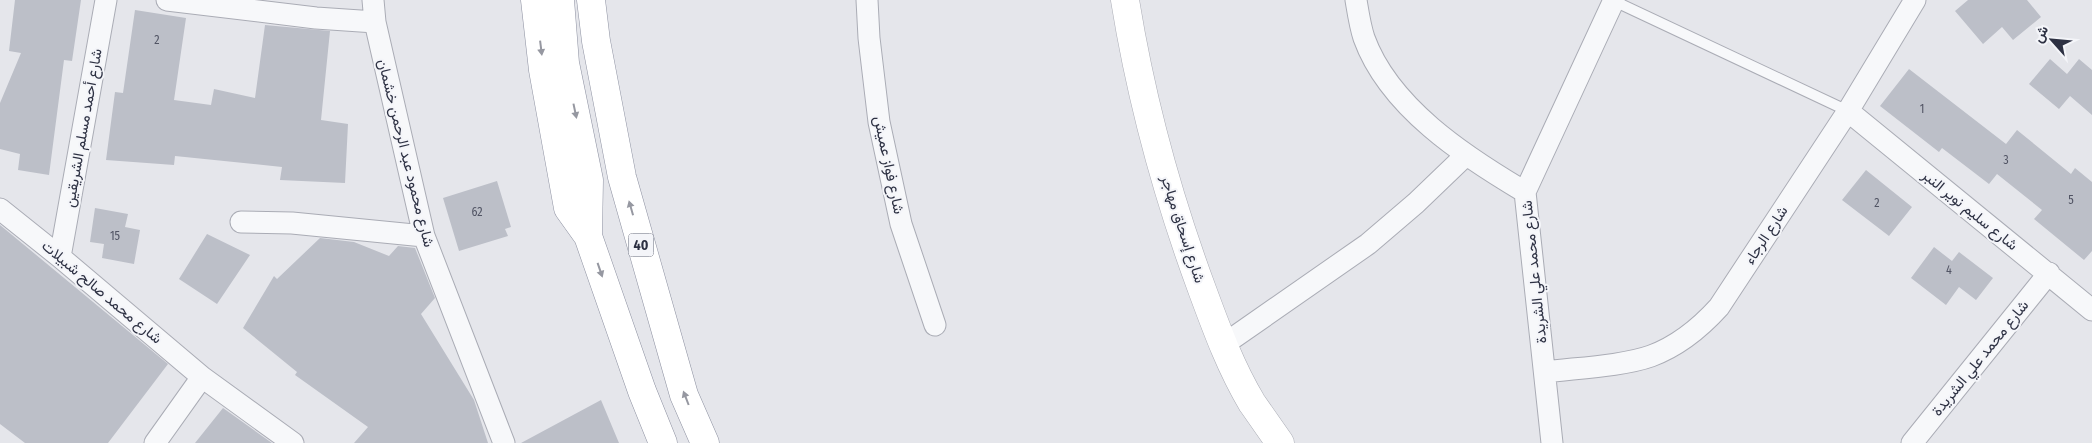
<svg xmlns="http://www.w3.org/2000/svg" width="2092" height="443" viewBox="0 0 2092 443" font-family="'Fira Sans Condensed',Vazirmatn,sans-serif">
<rect width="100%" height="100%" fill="#e5e6eb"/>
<path fill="#bcbfc8" d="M 15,0 L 81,0 L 72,61 L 64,60 L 49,175 L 18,170 L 20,154 L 0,149 L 0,103 L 21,53 L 9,51 Z
M 1968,0 L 2027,0 L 2041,17 L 2013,40 L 2002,27 L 1983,44 L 1955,11 Z
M 135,10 L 186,18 L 174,100 L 211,105 L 214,89 L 255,98 L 265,25 L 330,31 L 321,120 L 348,124 L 345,183 L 280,180 L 282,167 L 175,156 L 174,165 L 106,160 L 115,92 L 123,93 Z
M 2050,59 L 2067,74 L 2079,59 L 2092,70 L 2092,115 L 2070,96 L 2059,109 L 2029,84 Z
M 1909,69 L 2006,144 L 2017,130 L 2071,174 L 2075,168 L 2092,182 L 2092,251 L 2084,260 L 2034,219 L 2042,210 L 1997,174 L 1989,184 L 1942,148 L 1939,152 L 1880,106 Z
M 1866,170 L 1912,207 L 1889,236 L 1842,200 Z
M 497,181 L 511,227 L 505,229 L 508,236 L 459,251 L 443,198 Z
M 95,208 L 128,214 L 125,227 L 140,230 L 134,264 L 102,258 L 104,244 L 90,242 Z
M 0,225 L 168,364 L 108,443 L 25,443 L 0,424 Z
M 207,234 L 250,255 L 217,304 L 179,279 Z
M 320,238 L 354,242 L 389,256 L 398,246 L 415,248 L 435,298 L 421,314 L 474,400 L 488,443 L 354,443 L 368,427 L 295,375 L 297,372 L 243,328 L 274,276 L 277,279 Z
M 1934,247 L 1952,261 L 1959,252 L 1993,278 L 1976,300 L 1959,287 L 1946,305 L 1911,278 Z
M 601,400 L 619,443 L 521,443 Z
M 223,408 L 272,443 L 195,443 Z"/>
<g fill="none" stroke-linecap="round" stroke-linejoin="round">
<defs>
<path id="lane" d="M 1614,1 L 1848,111"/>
<path id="street" d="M 167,0 L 316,18 L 375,22
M 373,0 L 375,22 L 424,236 L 504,443
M 867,0 L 869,38 L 879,122 L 901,224 L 935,325
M 1356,0 C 1358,12 1360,26 1364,38 C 1389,107 1464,156 1525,192
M 1848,111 L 2092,310
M 0,209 L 60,257 L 202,377 L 293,443
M 241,222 L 292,223 L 424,236
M 60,257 L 106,0
M 1223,345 L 1368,244 L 1416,203 L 1466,155
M 1545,372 C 1576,368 1623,366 1651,356 C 1678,346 1700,328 1719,307 L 1848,111 L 1915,0
M 155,443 L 202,377
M 1552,443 L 1525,192 L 1614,0
M 1912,443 L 2049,273"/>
<path id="secondary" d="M 1125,0 C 1141,99 1168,198 1203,292 C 1217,330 1231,368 1252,403 C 1261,416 1271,430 1280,443"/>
<path id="highway" d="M 535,0 L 543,70 L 568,208 L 588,236
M 560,0 L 565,63 L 589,180 L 588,236 L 642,391 L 663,443
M 591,0 L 596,41 L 622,177 L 684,395 L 705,443"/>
</defs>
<use href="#lane" stroke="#aaacb5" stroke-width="12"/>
<use href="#street" stroke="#aaacb5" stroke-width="23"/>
<use href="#secondary" stroke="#aaacb5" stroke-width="29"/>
<use href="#highway" stroke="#8d91a1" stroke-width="29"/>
<use href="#lane" stroke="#f7f8fa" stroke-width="10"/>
<use href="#street" stroke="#f7f8fa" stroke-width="21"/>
<use href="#secondary" stroke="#fff" stroke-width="28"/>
<use href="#highway" stroke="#fff" stroke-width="28"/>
</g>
<defs><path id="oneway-solid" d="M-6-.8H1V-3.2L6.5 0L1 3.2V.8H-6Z" transform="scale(1.25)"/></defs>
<g fill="#9698a1">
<use href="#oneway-solid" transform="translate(541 48) rotate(83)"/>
<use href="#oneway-solid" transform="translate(575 111) rotate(78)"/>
<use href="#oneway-solid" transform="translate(631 208) rotate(-106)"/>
<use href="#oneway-solid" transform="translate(600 270) rotate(71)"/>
<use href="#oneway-solid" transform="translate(686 398) rotate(-111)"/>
</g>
<g text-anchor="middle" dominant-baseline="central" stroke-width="4" stroke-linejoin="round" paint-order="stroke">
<g font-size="12" fill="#515464">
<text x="157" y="40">2</text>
<text x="1922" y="109">1</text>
<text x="2006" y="160">3</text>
<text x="2071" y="200">5</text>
<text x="1877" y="203">2</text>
<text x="477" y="212">62</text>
<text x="115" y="236">15</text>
<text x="1949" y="270">4</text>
</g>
<rect fill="#f4f5f9" stroke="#696c7a" stroke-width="1" x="628.5" y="233.5" width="25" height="23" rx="4"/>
<g font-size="14" font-weight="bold" fill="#2d3143">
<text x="641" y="245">40</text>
</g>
<g font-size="15" fill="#2d3143" stroke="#f4f5f9">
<text transform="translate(83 128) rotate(-80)">شارع أحمد مسلم الشريقين</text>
<text transform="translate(406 153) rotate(76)">شارع محمود عبد الرحمن خشمان</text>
<text transform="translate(889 165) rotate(78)">شارع فواز عميش</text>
<text transform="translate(1970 210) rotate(39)">شارع سليم نوير النبر</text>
<text transform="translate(1183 229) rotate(72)">شارع إسحاق مهاجر</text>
<text transform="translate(1766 235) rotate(-57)">شارع الرجاء</text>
<text transform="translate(1534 272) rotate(-96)">شارع محمد علي الشريدة</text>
<text transform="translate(102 292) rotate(40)">شارع محمد صالح شبيلات</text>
<text transform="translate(1980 358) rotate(-51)">شارع محمد علي الشريدة</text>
</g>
</g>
<g transform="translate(2052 40) rotate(297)" stroke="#f4f5f9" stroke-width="4" paint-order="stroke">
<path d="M0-4L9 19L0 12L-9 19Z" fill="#2d3143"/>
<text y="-8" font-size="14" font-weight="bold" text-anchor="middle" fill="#2d3143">ش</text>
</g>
</svg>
